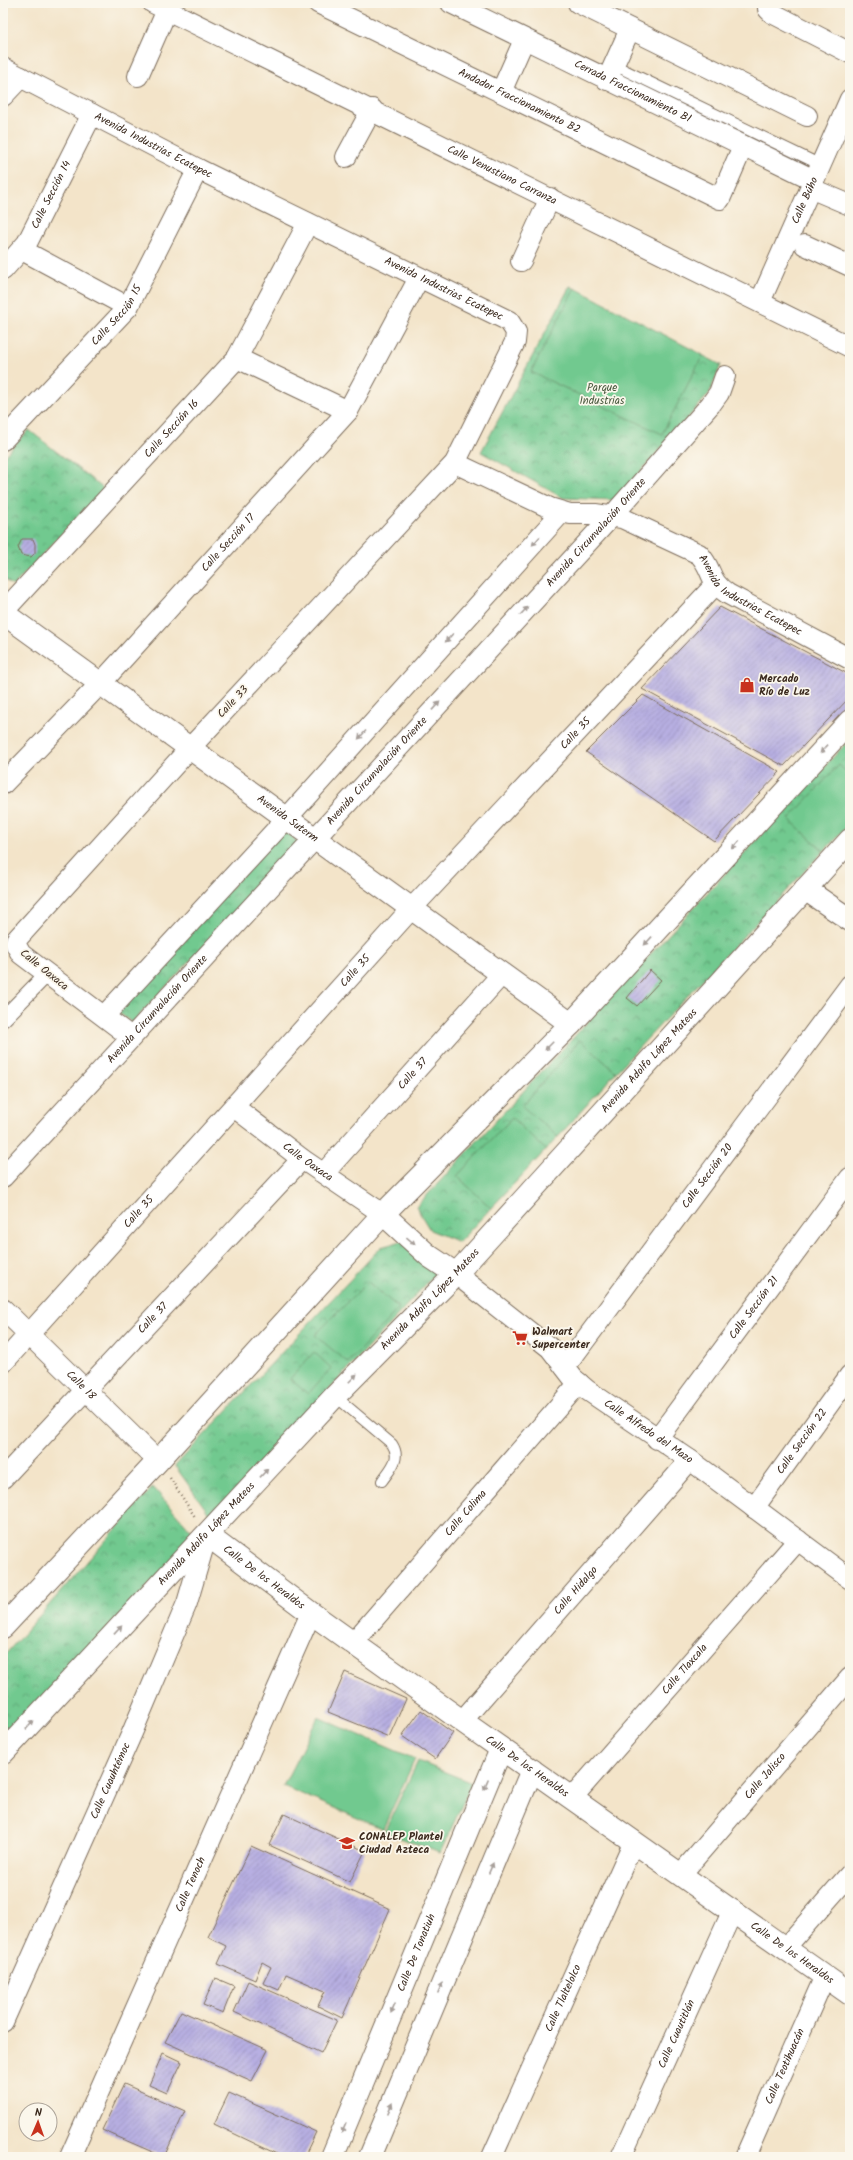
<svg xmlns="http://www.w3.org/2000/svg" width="853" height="2160" viewBox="0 0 853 2160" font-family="Kalam,sans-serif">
<defs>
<pattern id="park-crowns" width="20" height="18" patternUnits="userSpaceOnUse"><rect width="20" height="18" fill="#71c98f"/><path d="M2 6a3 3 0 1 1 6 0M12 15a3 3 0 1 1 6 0" fill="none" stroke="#5ea374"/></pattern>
<pattern id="building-hatch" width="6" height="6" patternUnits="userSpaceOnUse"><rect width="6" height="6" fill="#b7afe2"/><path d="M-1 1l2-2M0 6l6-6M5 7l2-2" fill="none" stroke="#968fb7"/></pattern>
</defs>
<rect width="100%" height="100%" fill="#fbf7ec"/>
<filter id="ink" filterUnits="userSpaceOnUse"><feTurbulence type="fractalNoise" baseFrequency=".025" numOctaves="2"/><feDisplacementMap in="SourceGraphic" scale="8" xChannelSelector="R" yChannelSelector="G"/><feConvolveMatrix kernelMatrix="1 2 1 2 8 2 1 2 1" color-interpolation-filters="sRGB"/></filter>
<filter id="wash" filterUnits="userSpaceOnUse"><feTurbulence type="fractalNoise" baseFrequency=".012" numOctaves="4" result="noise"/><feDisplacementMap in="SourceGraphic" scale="16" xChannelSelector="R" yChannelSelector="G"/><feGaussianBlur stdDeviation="0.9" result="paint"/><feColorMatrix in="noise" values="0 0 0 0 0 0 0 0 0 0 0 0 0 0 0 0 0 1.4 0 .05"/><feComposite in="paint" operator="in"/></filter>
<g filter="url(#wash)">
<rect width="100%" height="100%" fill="#f3e4c9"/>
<path fill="url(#park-crowns)" stroke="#567a56" d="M 570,286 L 721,365 L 709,394 L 615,500 L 563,498 L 481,452 Z
M 29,430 L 104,489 L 13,586 L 3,578 L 3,457 Z
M 850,739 L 850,823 L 616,1072 L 558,1137 L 459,1242 L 430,1230 L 416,1207 Z
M 284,830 L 300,843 L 132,1023 L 117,1011 Z
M 415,1237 L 437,1272 L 212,1518 L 175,1466 L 381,1247 Z
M 153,1487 L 196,1536 L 3,1738 L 3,1657 Z"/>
<path fill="#71c98f" stroke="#567a56" d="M 575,288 L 703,355 L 662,434 L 531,372 Z
M 839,765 L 850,775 L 850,823 L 824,851 L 789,819 Z
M 580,1040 L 616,1072 L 558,1137 L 522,1106 Z
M 512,1118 L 546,1150 L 491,1208 L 457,1176 Z
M 368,1282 L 399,1308 L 348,1363 L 315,1335 Z
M 314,1352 L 331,1368 L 308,1394 L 290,1379 Z
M 318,1717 L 415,1759 L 383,1829 L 283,1786 Z
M 418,1761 L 472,1783 L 440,1853 L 384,1832 Z"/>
<g id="blocks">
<path fill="url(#building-hatch)" d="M 22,539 L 33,539 L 35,544 L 35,553 L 31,557 L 21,555 L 18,547 Z
M 720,607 L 850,675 L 850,697 L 784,766 L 642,689 Z
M 643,695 L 780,772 L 714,841 L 586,752 Z
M 650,970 L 661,980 L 637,1006 L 627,998 Z
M 345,1672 L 406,1699 L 389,1737 L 328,1712 Z
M 421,1710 L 453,1733 L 435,1759 L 402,1736 Z
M 284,1814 L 365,1851 L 350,1882 L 269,1845 Z
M 251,1846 L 390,1909 L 342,2018 L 318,2006 L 325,1991 L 286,1974 L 279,1990 L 263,1983 L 271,1967 L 262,1962 L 255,1980 L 218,1964 L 226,1946 L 208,1937 Z
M 215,1978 L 234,1986 L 223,2013 L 203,2005 Z
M 248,1981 L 337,2020 L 321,2053 L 234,2012 Z
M 181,2011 L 268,2050 L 252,2081 L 165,2042 Z
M 163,2053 L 182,2062 L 167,2093 L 149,2085 Z
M 124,2084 L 185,2111 L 164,2157 L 102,2130 Z
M 229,2093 L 316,2132 L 304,2157 L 283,2157 L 214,2124 Z"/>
</g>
</g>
<g filter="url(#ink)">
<use href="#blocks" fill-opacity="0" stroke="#7b6b5a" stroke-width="1"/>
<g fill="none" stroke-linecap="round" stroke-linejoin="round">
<defs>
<path id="service" d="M 614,65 L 821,165
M 335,1396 L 392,1444 C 402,1459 390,1469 382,1481"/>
<path id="pedestrian" d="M 3,1019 L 47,974"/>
<g id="minor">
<path id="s1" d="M 153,3 L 850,347"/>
<path id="s2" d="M 318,3 L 720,199 L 743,146"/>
<path id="s3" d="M 451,3 L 814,180"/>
<path d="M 578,3 L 807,116"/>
<path d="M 768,3 L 768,9 L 772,13 L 850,53"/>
<path id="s4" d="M 3,68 L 198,169 L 509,321 L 516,332 L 515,342 L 455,463 L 190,748 L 16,940 L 16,945 L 21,954 L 131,1037"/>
<path d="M 138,76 L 167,10"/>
<path d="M 607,80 L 630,29"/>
<path d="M 501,92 L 524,40"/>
<path d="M 3,96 L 21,77"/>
<path d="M 346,157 L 372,109"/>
<path d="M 810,188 L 850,205"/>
<path d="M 805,245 L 850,266"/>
<path d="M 22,250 L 128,307"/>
<path d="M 521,261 L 550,198"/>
<path id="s5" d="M 3,270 L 27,243 L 92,114"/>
<path id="s6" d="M 760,302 L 850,99"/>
<path d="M 237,358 L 348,411"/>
<path id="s7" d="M 3,440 L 128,307 L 198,169"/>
<path id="s8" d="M 455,463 L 550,508 L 570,514 L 595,514 L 622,518 L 699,554 C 714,570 707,580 728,594 L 850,659"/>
<path id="s9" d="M 3,612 L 237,358 L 308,223"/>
<path id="s10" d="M 3,784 L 101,683 L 348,411 L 419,278"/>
<path d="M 104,1016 L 287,818 L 562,512"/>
<path id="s11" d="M 234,1107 L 302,1159 L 383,1214"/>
<path id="s12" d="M 324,1173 L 502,974"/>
<path id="s13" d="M 3,1177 L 612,516 L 711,404 L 719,393 L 725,376"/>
<path id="s14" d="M 456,1274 L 550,1348 L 573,1378 L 587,1390 L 690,1460 L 850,1579"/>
<path id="s15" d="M 3,1309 L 158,1461"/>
<path id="s16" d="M 3,1363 L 412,908 L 715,585"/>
<path id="s17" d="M 565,1367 L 850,985"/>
<path id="s18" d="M 657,1439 L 850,1178"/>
<path id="s19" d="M 3,1478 L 302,1159"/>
<path id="s20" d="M 754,1508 L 850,1375"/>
<path id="s21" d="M 353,1643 L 579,1383"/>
<path id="s22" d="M 462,1721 L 690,1460"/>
<path id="s23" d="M 572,1798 L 798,1540"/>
<path id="s24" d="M 681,1874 L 850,1678"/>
<path d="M 785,1948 L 850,1874"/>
<path id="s25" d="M 3,2022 L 132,1733 L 187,1603 L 207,1535"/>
<path id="s26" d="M 70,2157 L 311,1613"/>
<path id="s27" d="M 492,2157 L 634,1841"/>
<path id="s28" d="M 621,2157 L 733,1910"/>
<path id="s29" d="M 745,2157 L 825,1976"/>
</g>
<g id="tertiary">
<path id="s30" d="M 3,613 L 571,1024"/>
<path d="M 805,889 L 850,920"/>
<path id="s31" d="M 207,1535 L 311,1613 L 462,1721 L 850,1994"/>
<path id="s32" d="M 332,2157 L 501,1749"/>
<path d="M 370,2157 L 532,1770"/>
</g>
<g id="primary">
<path d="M 383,1214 L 429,1256 L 456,1274"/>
<path d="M 3,1627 L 158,1461 L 383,1214 L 571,1024 L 850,721"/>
<path id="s33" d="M 3,1753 L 335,1396 L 456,1274 L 850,840"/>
</g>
</defs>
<use href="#service" stroke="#7b6b5a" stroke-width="12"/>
<use href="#pedestrian" stroke="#7b6b5a" stroke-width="17"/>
<use href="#minor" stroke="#7b6b5a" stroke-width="22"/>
<use href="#tertiary" stroke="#7b6b5a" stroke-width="24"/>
<use href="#primary" stroke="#7b6b5a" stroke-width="24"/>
<path stroke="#7b6b5a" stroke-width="2.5" stroke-dasharray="1 3" stroke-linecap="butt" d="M 170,1478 L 195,1517"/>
<use href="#service" stroke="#fff" stroke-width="10"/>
<use href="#pedestrian" stroke="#fff" stroke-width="15"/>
<use href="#minor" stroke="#fff" stroke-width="20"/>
<use href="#tertiary" stroke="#fff" stroke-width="22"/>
<use href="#primary" stroke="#fff" stroke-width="22"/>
</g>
<defs><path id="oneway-solid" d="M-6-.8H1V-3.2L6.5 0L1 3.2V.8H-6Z"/></defs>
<g fill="#a79f9a">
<use href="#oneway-solid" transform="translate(536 541) rotate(132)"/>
<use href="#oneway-solid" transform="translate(524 611) rotate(-47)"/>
<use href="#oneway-solid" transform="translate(449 638) rotate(132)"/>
<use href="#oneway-solid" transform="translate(436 706) rotate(-47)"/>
<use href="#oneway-solid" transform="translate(362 735) rotate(132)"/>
<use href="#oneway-solid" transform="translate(824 749) rotate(133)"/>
<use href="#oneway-solid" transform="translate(736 845) rotate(133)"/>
<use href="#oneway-solid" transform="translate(648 941) rotate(133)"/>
<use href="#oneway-solid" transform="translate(549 1046) rotate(135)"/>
<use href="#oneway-solid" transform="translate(411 1241) rotate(40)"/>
<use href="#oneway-solid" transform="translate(353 1378) rotate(-45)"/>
<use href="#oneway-solid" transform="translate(264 1473) rotate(-47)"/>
<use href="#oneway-solid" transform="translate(118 1630) rotate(-47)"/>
<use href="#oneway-solid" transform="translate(30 1725) rotate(-47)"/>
<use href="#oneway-solid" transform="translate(486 1785) rotate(113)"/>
<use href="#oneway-solid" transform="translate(491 1868) rotate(-67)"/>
<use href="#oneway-solid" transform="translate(440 1988) rotate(-67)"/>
<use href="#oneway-solid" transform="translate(393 2008) rotate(113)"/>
<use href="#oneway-solid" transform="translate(390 2108) rotate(-67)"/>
<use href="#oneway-solid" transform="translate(344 2128) rotate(113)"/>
</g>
</g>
<defs>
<symbol id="shop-bare" viewBox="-9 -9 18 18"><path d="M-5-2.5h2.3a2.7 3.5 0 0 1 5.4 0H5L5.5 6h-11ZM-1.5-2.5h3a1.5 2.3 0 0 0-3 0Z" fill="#c8321e" stroke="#fbf7ec" stroke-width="2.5" paint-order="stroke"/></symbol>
<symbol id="supermarket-bare" viewBox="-9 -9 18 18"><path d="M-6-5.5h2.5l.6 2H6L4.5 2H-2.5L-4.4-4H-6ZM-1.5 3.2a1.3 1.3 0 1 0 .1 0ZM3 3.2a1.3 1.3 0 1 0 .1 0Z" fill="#c8321e" stroke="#fbf7ec" stroke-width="2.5" paint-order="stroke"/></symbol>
<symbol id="school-bare" viewBox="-9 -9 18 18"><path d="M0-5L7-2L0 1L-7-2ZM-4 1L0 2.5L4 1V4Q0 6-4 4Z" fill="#c8321e" stroke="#fbf7ec" stroke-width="2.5" paint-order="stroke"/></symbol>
</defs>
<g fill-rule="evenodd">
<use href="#shop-bare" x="736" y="674" width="22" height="22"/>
<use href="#supermarket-bare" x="509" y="1327" width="22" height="22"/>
<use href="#school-bare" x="336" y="1832" width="22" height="22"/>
</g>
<g text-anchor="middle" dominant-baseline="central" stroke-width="3.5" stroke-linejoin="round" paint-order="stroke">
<g font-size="11" fill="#3b2a1e" stroke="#fbf7ec">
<text stroke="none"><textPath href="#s3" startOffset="202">Cerrada Fraccionamiento B1</textPath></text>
<text stroke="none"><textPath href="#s2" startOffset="224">Andador Fraccionamiento B2</textPath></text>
<text stroke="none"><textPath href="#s4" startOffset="169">Avenida Industrias Ecatepec</textPath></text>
<text stroke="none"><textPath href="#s1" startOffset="389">Calle Venustiano Carranza</textPath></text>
<text stroke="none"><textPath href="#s5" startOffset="90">Calle Sección 14</textPath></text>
<text stroke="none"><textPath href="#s6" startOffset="111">Calle Búho</textPath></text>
<text stroke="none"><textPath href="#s4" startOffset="493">Avenida Industrias Ecatepec</textPath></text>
<text stroke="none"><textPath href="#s7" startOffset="169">Calle Sección 15</textPath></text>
<text stroke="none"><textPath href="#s9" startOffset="249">Calle Sección 16</textPath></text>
<text stroke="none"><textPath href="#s13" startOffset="876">Avenida Circunvalación Oriente</textPath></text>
<text stroke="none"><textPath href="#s10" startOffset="330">Calle Sección 17</textPath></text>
<text stroke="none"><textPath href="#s8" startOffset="331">Avenida Industrias Ecatepec</textPath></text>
<text transform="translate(233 702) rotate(-47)">Calle 33</text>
<text stroke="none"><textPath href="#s16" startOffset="851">Calle 35</textPath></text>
<text stroke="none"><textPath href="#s13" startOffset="552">Avenida Circunvalación Oriente</textPath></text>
<text stroke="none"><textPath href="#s30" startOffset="351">Avenida Suterm</textPath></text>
<text transform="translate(44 970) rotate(39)">Calle Oaxaca</text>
<text stroke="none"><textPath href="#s16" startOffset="527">Calle 35</textPath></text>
<text stroke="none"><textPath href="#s13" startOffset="228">Avenida Circunvalación Oriente</textPath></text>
<text stroke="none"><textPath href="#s33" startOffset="947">Avenida Adolfo López Mateos</textPath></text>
<text stroke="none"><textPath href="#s12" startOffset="133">Calle 37</textPath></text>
<text stroke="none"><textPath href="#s11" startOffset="92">Calle Oaxaca</textPath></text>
<text stroke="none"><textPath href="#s17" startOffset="238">Calle Sección 20</textPath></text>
<text stroke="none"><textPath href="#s16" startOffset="203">Calle 35</textPath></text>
<text stroke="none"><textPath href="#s33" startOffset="623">Avenida Adolfo López Mateos</textPath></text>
<text stroke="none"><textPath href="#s18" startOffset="163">Calle Sección 21</textPath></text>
<text stroke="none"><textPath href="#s19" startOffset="219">Calle 37</textPath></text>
<text stroke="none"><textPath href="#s15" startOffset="109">Calle 18</textPath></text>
<text stroke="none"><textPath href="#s14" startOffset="250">Calle Alfredo del Mazo</textPath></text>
<text stroke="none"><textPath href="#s20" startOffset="82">Calle Sección 22</textPath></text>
<text stroke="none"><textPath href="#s21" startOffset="172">Calle Colima</textPath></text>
<text stroke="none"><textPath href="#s33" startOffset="299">Avenida Adolfo López Mateos</textPath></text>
<text stroke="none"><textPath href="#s31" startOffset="71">Calle De los Heraldos</textPath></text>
<text stroke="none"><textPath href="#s22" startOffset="173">Calle Hidalgo</textPath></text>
<text stroke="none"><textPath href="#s23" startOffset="171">Calle Tlaxcala</textPath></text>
<text stroke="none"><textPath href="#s31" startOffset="395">Calle De los Heraldos</textPath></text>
<text stroke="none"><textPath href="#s24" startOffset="129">Calle Jalisco</textPath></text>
<text stroke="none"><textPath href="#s25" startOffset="264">Calle Cuauhtémoc</textPath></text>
<text stroke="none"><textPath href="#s26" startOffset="298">Calle Tenoch</textPath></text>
<text stroke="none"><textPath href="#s32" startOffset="221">Calle De Tonatiuh</textPath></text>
<text stroke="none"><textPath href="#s31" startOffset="719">Calle De los Heraldos</textPath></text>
<text stroke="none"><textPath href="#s27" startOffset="174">Calle Tlaltelolco</textPath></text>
<text stroke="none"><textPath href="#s28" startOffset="135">Calle Cuautitlán</textPath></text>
<text stroke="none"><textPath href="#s29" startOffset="99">Calle Teotihuacán</textPath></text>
</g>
<g font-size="11" fill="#4b5a40" stroke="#fbf7ec">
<text x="602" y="388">Parque<tspan x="602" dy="13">Industrias</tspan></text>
</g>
<g font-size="11" font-weight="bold" fill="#3b2a1e" stroke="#fbf7ec" text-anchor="start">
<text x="759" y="679">Mercado<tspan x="759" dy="13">Río de Luz</tspan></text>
<text x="532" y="1332">Walmart<tspan x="532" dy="13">Supercenter</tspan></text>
<text x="359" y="1837">CONALEP Plantel<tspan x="359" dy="13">Ciudad Azteca</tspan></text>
</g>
</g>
<rect width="853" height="2160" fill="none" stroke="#fbf7ec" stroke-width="16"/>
<g transform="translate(38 2122) rotate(2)"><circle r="19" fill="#fbf7ec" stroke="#aea59a"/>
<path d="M0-3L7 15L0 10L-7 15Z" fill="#c8321e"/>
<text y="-6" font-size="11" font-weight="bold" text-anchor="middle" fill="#3b2a1e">N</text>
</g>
</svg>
